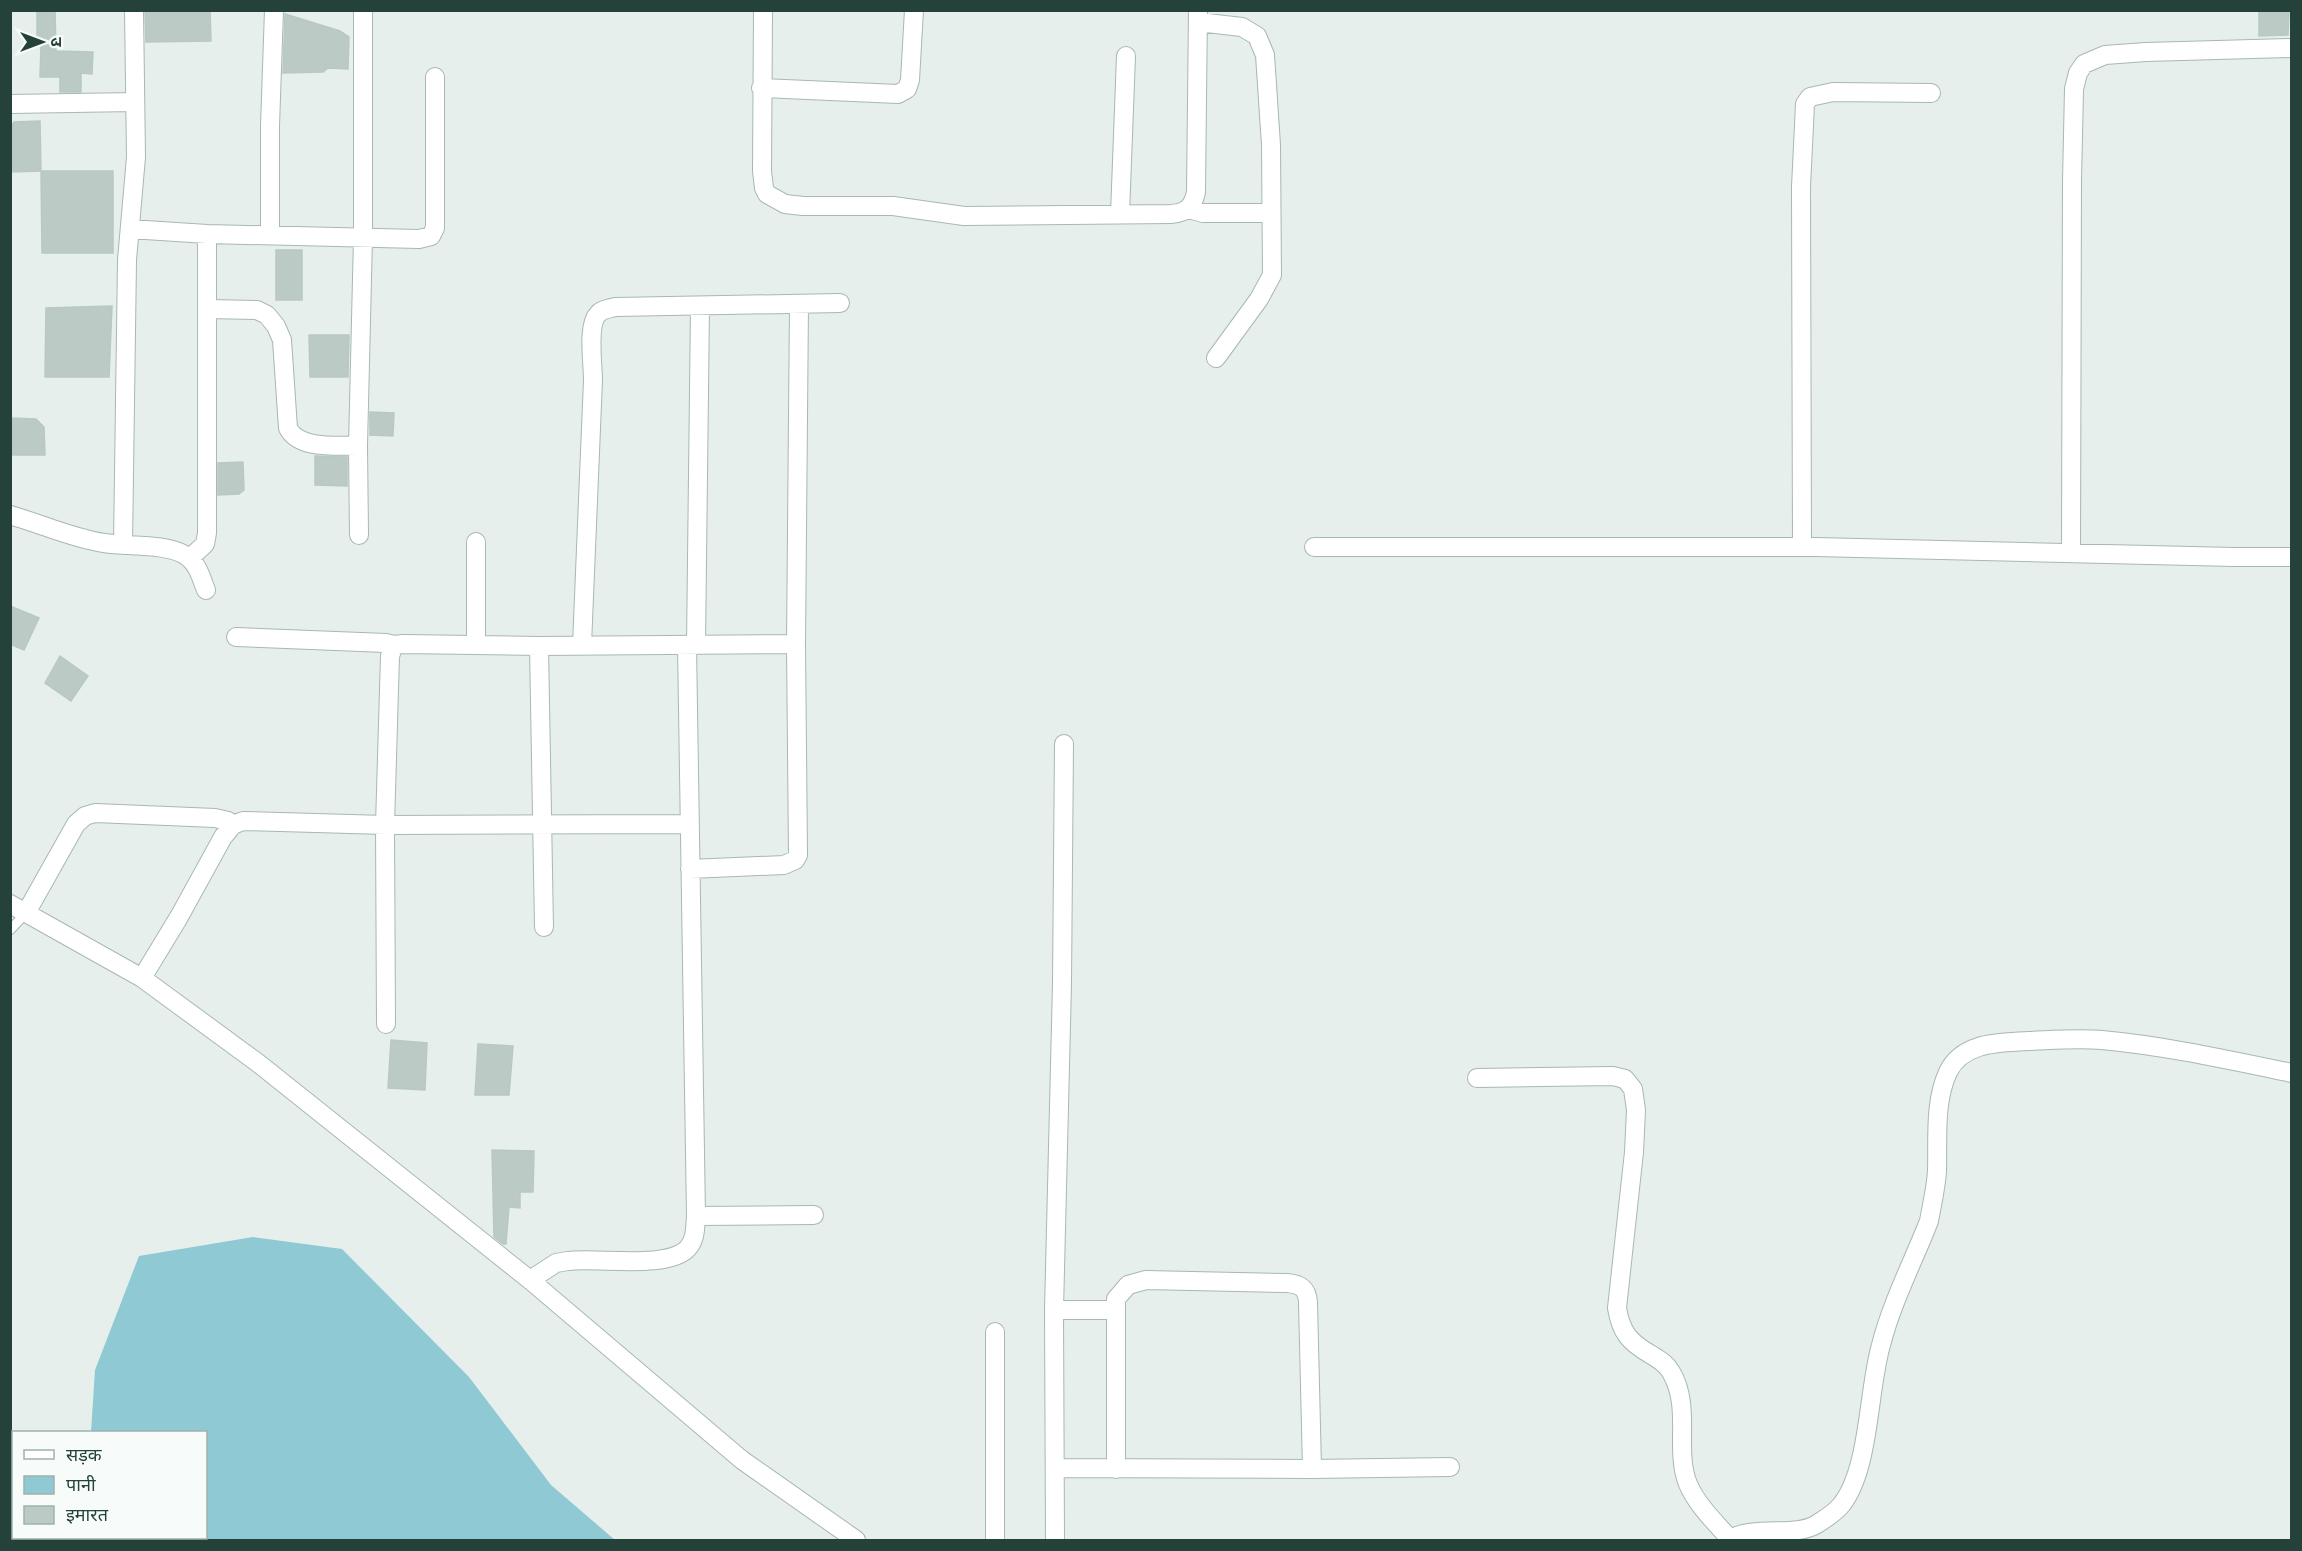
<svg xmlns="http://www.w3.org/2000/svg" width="2302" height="1551" viewBox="0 0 2302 1551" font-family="Montserrat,'Noto Sans Devanagari',sans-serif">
<rect width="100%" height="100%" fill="#e6efeb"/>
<path fill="#8ec9d4" d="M 253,1237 L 342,1249 L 469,1377 L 551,1485 L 615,1540 L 91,1540 L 91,1538 L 206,1538 L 206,1432 L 91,1432 L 95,1370 L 139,1256 Z"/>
<path fill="#bbcac4" stroke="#b8c9c2" stroke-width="1.5" d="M 37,10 L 55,10 L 56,51 L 93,52 L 92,74 L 81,73 L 81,92 L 60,92 L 60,77 L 40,77 L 41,45 L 37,45 Z
M 145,10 L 210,10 L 211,41 L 146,42 Z
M 2259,10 L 2289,10 L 2288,35 L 2259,36 Z
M 285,14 L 340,31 L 349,37 L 348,69 L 328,68 L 323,72 L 283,73 Z
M 40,121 L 41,171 L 10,172 L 10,128 L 14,122 Z
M 41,171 L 113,171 L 113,253 L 42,253 Z
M 276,250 L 302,250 L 302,300 L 276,300 Z
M 112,306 L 109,377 L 45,377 L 46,308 Z
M 309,335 L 349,335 L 348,377 L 310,377 Z
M 370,412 L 394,413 L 393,436 L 370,435 Z
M 10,418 L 36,419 L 44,427 L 45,455 L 10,455 Z
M 315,456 L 347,457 L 347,486 L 315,485 Z
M 243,462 L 244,490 L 239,494 L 218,495 L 218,463 Z
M 10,606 L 39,618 L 24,650 L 10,644 Z
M 60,656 L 88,676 L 71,701 L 45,683 Z
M 391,1040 L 427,1043 L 425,1090 L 388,1088 Z
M 478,1044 L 513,1046 L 509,1095 L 475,1095 Z
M 492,1150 L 534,1151 L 533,1192 L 520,1192 L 520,1208 L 509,1207 L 506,1244 L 503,1244 L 494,1237 Z"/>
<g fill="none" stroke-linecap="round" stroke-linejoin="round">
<defs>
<path id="service" d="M 10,930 L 26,913"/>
<path id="minor" d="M 763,10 L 762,171 L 764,188 L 767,194 L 785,204 L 803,206 L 893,206 L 964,216 L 1171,214 C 1186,213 1193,207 1196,192 L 1198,10
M 1198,22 L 1242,27 L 1257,36 L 1265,55 L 1271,145 L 1272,275 L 1259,299 L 1216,358
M 761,88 L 898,94 L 907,89 L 910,80 L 914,10
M 10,104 L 134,102
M 1189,209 L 1203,213 L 1271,213
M 1120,214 L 1126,56
M 130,229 L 207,234 L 419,239 L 431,236 L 435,228 L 435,77
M 270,234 L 270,126 L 274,10
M 208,309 L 257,310 L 267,315 L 276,326 L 282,340 L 288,428 C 299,450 337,445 358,446
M 10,515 C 42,524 71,538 104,543 C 128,547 164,543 185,555 C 198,563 201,578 206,590
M 359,535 L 358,446 L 363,237 L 363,10
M 123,545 L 127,260 L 136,157 L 134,10
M 1314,547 L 1816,547 L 2234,557 L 2292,557
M 1802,547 L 1801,187 L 1805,104 L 1810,97 L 1833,92 L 1931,93
M 2071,552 L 2072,181 L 2074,89 L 2078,73 L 2084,64 L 2105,55 L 2146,52 L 2292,48
M 190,558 L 205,544 L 207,533 L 207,234
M 236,637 L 386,643 L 394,645
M 476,645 L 476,542
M 582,645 L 593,380 C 593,364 587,325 598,314 C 602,309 609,309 615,307 L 840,303
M 696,645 L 700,306
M 539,646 L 544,927
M 690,869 L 784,865 L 795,860 L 798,855 L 796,644 L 799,304
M 10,904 L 142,978 L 258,1063 L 530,1280 L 742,1460 L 856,1540
M 26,913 L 76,824 L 85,816 L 95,813 L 215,818 L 228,821 L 233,825
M 142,978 L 179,917 L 223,837 L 233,825 L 243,821 L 385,825 L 689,824
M 386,1024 L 385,825 L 390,656 L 394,645 L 403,644 L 539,646 L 796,644
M 1477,1078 L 1613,1076 L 1625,1079 L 1633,1089 L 1636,1110 L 1634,1152 L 1617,1308 C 1621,1332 1629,1342 1650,1354 C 1658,1359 1666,1363 1671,1372 C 1692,1407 1674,1450 1688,1484 C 1697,1505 1715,1522 1730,1539
M 696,1216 L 814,1215
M 530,1280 L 556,1263 L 568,1261 C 598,1257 668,1270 688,1248 C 696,1239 695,1227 696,1216 L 687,645
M 1054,1310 L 1115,1310
M 1055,1468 L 1312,1469 L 1450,1467
M 1116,1469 L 1116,1299 L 1128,1285 L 1146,1280 L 1287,1283 C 1300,1284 1307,1288 1308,1302 L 1312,1469
M 995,1540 L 995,1332
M 1055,1540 L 1054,1310 L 1062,984 L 1064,744
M 1728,1540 C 1755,1524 1795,1538 1817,1524 C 1825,1519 1837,1511 1842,1504 C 1870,1468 1868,1389 1881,1345 C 1892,1302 1913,1262 1929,1221 C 1932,1204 1936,1188 1937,1171 C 1938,1139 1934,1102 1948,1072 C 1963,1041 2001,1043 2029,1041 C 2054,1040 2078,1038 2102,1040 C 2166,1046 2229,1060 2292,1073"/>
</defs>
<use href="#service" stroke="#a8b8b2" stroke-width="11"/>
<use href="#minor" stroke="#a8b8b2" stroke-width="20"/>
<use href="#service" stroke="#fff" stroke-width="9"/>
<use href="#minor" stroke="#fff" stroke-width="18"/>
</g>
<rect width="2302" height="1551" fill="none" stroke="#24423a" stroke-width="24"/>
<rect x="12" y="1431" width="195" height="108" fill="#f7fbf9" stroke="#a3b1ad" stroke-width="1.5"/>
<rect x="24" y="1450" width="30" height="9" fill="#ffffff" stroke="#a3b1ad" stroke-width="1.5"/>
<text x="66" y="1461" font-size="18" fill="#24423a">सड़क</text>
<rect x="24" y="1476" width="30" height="18" fill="#8ec9d4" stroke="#a3b1ad" stroke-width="1.5"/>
<text x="66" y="1491" font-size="18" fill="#24423a">पानी</text>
<rect x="24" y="1506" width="30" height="18" fill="#bbcac4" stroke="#a3b1ad" stroke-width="1.5"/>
<text x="66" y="1521" font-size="18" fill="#24423a">इमारत</text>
<g transform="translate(42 42) rotate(90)" stroke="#f7fbf9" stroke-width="4.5" paint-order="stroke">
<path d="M0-4.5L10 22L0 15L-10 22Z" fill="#24423a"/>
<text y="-9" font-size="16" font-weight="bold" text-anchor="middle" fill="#24423a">उ</text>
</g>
</svg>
